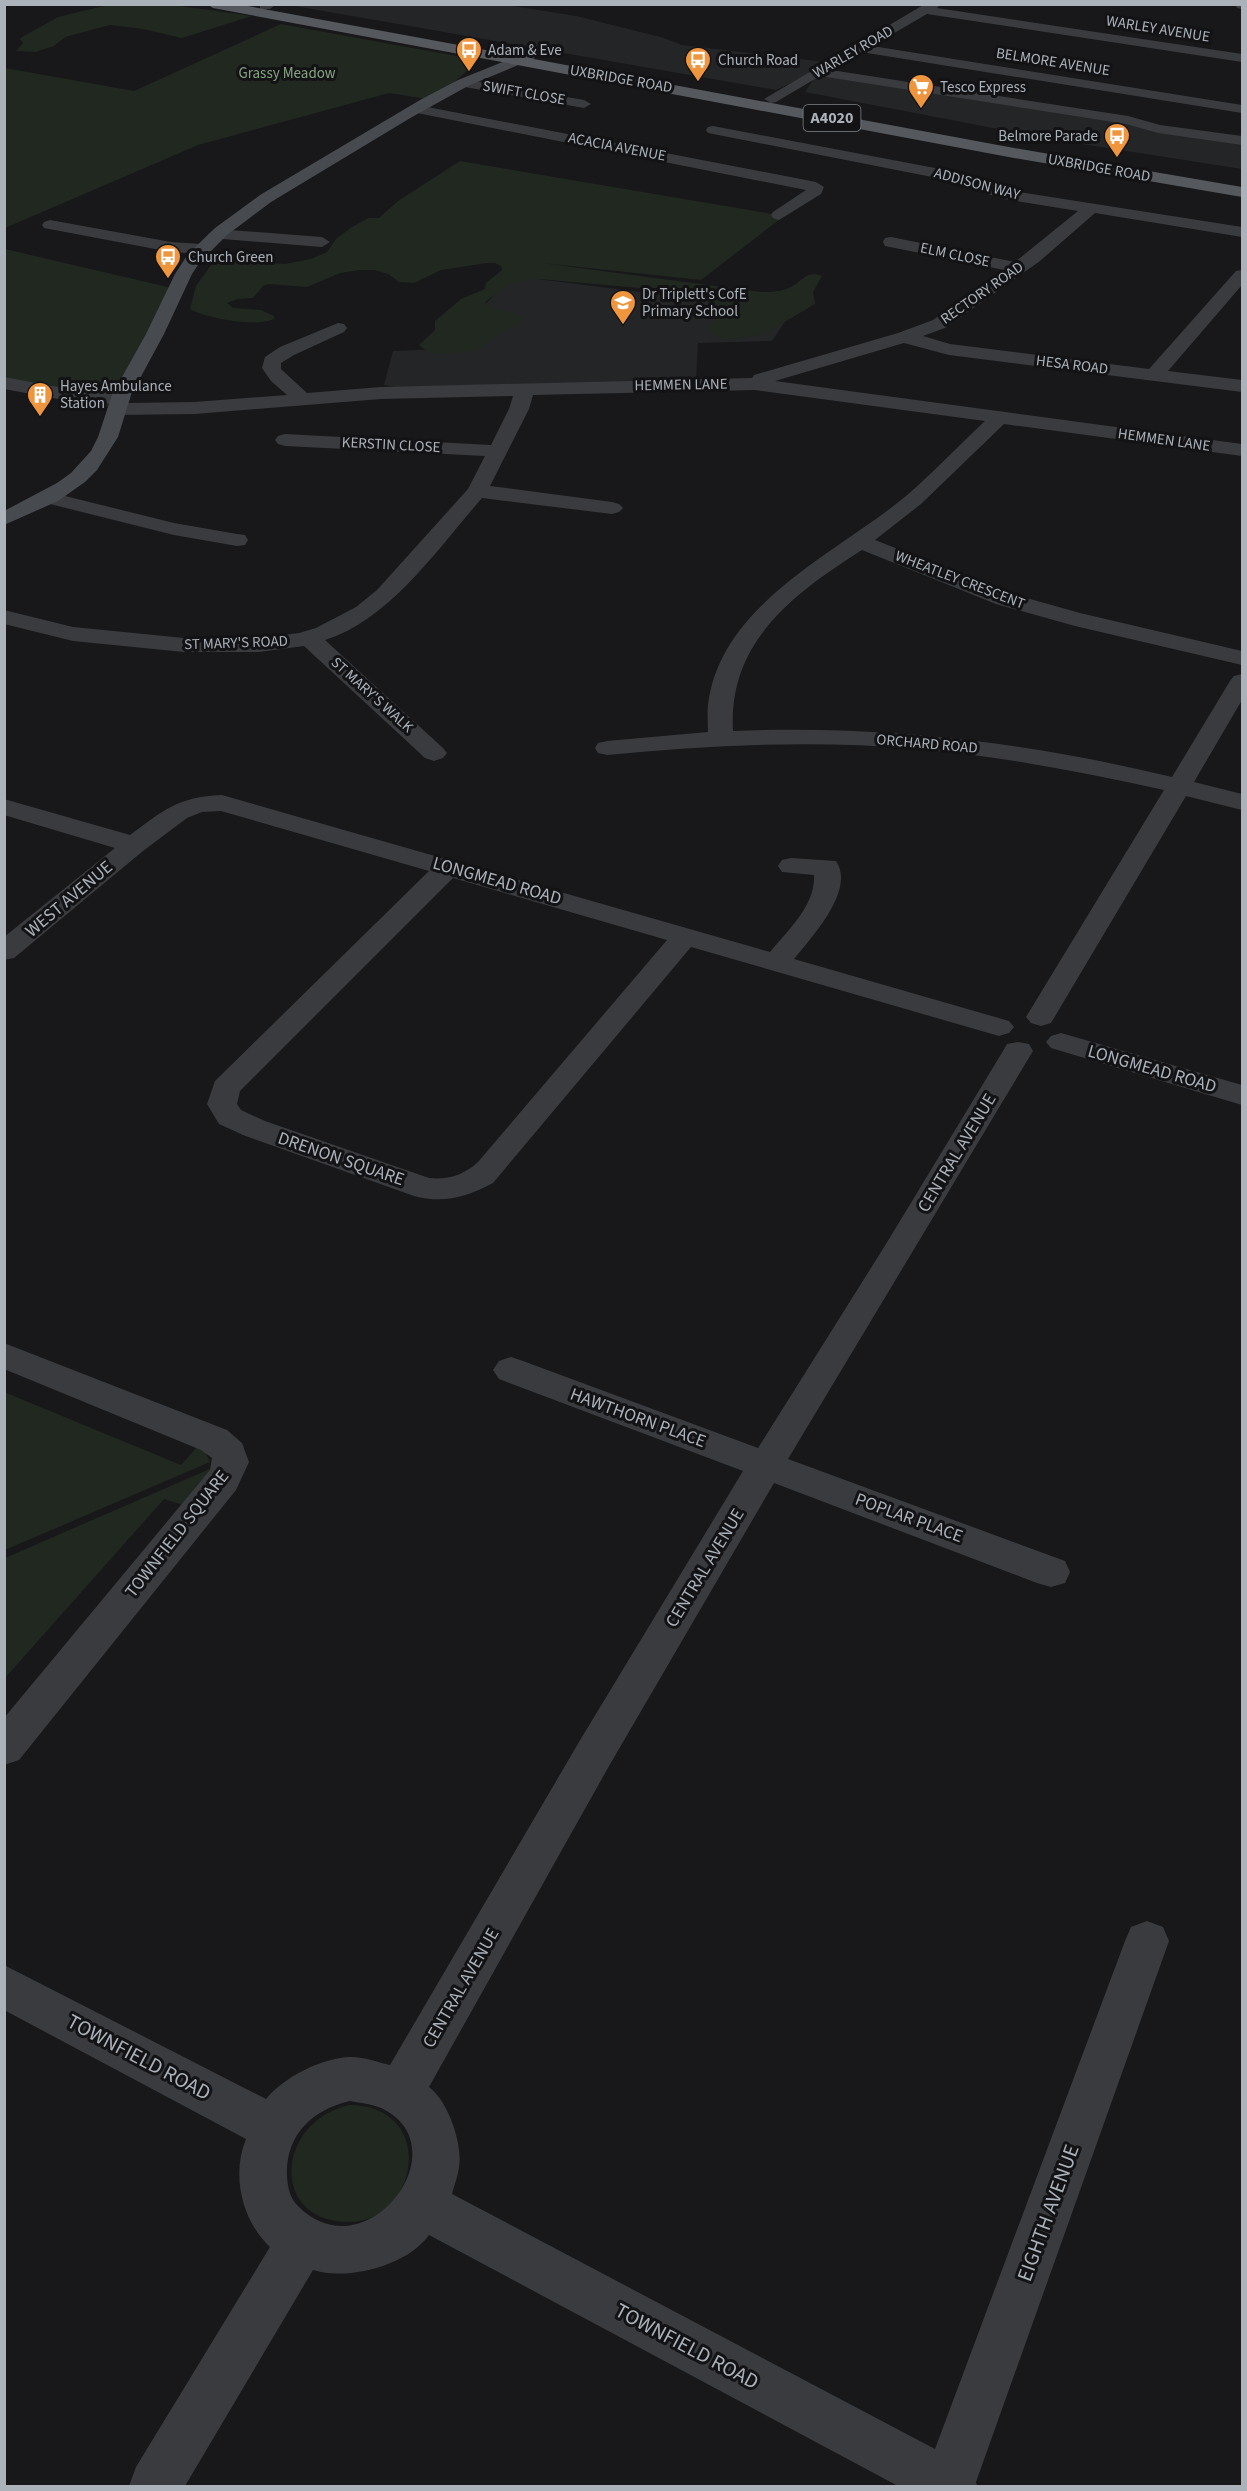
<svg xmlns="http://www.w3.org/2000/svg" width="1247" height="2491" viewBox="0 0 1247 2491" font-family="'Source Sans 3',sans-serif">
<rect width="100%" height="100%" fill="#18181a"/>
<path fill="#242527" d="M 289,5 L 507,5 L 576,16 L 664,38 L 682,45 L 833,63 L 776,90 Z
M 818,72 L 1242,142 L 1242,169 L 1056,140 L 805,92 Z
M 513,276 L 792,311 L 772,341 L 698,343 L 696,380 L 396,387 L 384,385 L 393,351 L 441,349 Z"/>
<path fill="#202820" d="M 112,4 L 173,5 L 252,16 L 182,38 L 143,29 L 110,25 L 65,37 L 54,46 L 35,52 L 16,51 L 23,43 L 20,39 L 22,37 L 58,17 Z
M 281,24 L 468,58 L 475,64 L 433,100 L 389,93 L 198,145 L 5,228 L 5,68 L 134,91 Z
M 460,161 L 784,216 L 701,280 L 542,263 L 761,292 C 771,292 782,292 791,287 C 803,281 806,270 822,276 L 813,292 L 815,304 L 762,335 L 730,339 L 719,338 L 710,332 L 709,327 C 714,319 721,315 720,305 L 708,298 L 662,290 L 539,279 L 510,284 L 485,302 C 495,312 511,310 523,318 L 519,323 L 496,335 L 476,351 L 436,354 L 429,353 L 419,345 L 435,330 L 435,321 L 461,299 L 485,289 L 486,283 L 502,270 L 502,267 L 495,263 L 487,263 L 441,270 L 414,283 L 399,282 L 388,274 L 374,270 L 359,270 L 340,273 L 307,287 L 268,284 L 263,286 L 253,298 L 238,299 L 227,303 L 233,308 L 261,310 L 274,316 L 274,319 C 257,327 207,319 190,309 L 196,286 L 211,265 L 231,261 L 285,264 L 311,259 L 327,252 L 336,239 L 352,227 L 368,218 L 379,218 L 398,201 Z
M 5,249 L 176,289 L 117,409 L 5,386 Z
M 4,1392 L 181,1465 L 197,1447 L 205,1452 L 210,1462 L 5,1550 Z
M 212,1468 L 186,1506 L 164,1499 L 5,1678 L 5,1558 Z
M 349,2105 C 439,2105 419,2226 345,2222 C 268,2218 278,2121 349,2105 Z"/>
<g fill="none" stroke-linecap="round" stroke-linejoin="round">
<path fill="#393b3f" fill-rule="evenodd" d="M 260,4 L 276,4 L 270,9 L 260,9 Z
M 925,4 L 941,4 L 937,8 L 1242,54 L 1242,62 L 927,14 L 872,46 L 1242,105 L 1242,113 L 861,52 L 831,70 L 1128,116 L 1160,125 L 1242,136 L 1242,145 L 1158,133 L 1126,124 L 820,76 L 776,102 L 771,103 L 764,99 Z
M 1235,4 L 1242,4 L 1242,9 L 1237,8 Z
M 464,79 L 584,100 L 591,104 L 584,108 L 459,86 L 457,83 L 459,80 Z
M 417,105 L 816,182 L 824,187 L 821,194 L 779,220 L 773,218 L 771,215 L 773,212 L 806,190 L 412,112 L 410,109 Z
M 713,126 L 935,168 L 1006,190 L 1242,227 L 1242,237 L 1095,213 L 1040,261 L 945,328 L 923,336 L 950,344 L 1149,369 L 1236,271 L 1242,270 L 1242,285 L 1168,371 L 1242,380 L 1242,392 L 949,355 L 904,343 L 775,381 L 1242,444 L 1242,456 L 1004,424 L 921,504 L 875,540 L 1012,594 L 1080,613 L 1242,651 L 1242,665 L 1075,626 L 996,604 L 862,550 C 793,594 728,642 733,731 C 882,725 1027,742 1172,777 L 1230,681 L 1234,676 L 1242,674 L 1242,700 L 1194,782 L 1242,794 L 1242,810 L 1186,796 L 1051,1023 L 1041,1026 L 1031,1023 L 1026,1017 L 1164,790 C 1082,772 1000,756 917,749 C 813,740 710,745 607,755 L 598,753 L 595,748 L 598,743 L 607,741 L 708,732 C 708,723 707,714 708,705 C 720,604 836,554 906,496 C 933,473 958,446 985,421 L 755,390 L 533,395 L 529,409 L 490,486 L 612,502 L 619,504 L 623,508 L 619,512 L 612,514 L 482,498 C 439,547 390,620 325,640 L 443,748 L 447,753 L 443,758 L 434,761 L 425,758 L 304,646 L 259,652 L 184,652 L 73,641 L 4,624 L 4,610 L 73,627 L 184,638 L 259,638 L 299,633 L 316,628 L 356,607 L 377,590 L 468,489 L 485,456 L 285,446 L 278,444 L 275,440 L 278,436 L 285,434 L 491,445 L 509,409 L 513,396 L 381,399 L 195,414 L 117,415 L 110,413 L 107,409 L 113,404 L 69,401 L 4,389 L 4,377 L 69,389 L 120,393 L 127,395 L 130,399 L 127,403 L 195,402 L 287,395 L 271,381 L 262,368 L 265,357 L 280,347 L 338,323 L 344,324 L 347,328 L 344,332 L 294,355 L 281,363 L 281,369 L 307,393 L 381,387 L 752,378 L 754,375 L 898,333 L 933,320 L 1004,270 L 885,246 L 883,242 L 885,238 L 891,237 L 1015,262 L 1078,211 L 1004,199 L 932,177 L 708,133 L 706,130 L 708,127 Z
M 50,220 L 171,242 L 202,244 L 210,249 L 202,254 L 171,252 L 44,228 L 42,225 L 44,222 Z
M 216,229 L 322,237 L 330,242 L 322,247 L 210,238 L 208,234 Z
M 49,492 L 174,523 L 237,534 L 245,535 L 248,540 L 245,545 L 237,546 L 174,535 L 42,502 L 39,498 L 42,494 Z
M 222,795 L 770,952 C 787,931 816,905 814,875 L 782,872 L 778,866 L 782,860 L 791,858 L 836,861 C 856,890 811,938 794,959 L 1009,1021 L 1014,1027 L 1009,1033 L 999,1036 L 691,947 L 493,1183 C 467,1197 443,1204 414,1196 L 243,1135 L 219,1124 L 207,1104 L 215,1081 L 429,871 L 221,811 L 202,812 L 187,818 L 143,851 L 14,958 L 4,960 L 4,937 L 115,848 L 4,815 L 4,799 L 130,835 C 164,810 177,797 222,795 ZM 453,878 L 667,940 L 478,1162 C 464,1175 448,1180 429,1178 L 265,1121 L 241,1110 L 237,1104 L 240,1091 Z
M 1061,1033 L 1242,1085 L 1242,1105 L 1051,1048 L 1046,1042 L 1051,1036 Z
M 1018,1042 L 1029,1044 L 1033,1051 L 788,1459 L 1065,1561 L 1070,1572 L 1065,1583 L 1051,1587 L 1037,1583 L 774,1483 L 609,1766 L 429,2087 C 448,2101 463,2144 459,2167 C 458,2176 454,2186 452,2194 L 935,2449 L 1125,1941 L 1131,1927 L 1147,1921 L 1163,1927 L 1169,1941 L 976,2482 L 977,2486 L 898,2486 L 429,2235 C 407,2266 347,2281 313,2270 L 185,2486 L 129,2486 L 136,2467 L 270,2247 C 242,2221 231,2175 246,2139 L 4,2010 L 4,1965 L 266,2099 C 284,2077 320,2059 349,2057 C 361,2056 378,2062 390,2065 L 579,1742 L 743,1471 L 499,1379 L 493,1370 L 499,1361 L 511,1357 L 523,1361 L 758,1448 L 886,1244 L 1003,1051 L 1007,1044 ZM 350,2101 C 360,2103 372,2104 381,2108 C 463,2146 366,2275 298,2206 C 290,2198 288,2189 287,2177 C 285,2136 311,2110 350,2101 Z
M 4,1343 L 227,1430 L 242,1443 L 249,1462 L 236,1490 L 19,1760 L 4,1765 L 4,1718 L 210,1470 L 212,1458 L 201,1450 L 4,1369 Z"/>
<path fill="#474a4f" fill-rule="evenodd" d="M 530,51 L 537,55 L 535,58 L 468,86 L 412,117 L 271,202 L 227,235 L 200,262 L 192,274 L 164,334 L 131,395 L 118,437 L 97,470 L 85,482 L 58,501 L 4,525 L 4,511 L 57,483 L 71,473 L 91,451 L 98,437 L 112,395 L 146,334 L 175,274 L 188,254 L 215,228 L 260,195 L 420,100 L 458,80 Z"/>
<path fill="#55595e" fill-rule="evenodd" d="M 207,4 L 237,4 L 1014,148 L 1242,187 L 1242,197 L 1014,158 L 213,8 Z"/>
</g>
<defs>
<symbol id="bus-pin" viewBox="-11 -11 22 30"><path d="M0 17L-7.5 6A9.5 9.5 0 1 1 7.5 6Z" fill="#ee953d" stroke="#131315"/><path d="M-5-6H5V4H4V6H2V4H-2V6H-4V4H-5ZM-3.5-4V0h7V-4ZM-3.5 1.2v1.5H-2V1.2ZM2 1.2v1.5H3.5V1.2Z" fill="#fff"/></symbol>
<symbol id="supermarket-pin" viewBox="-11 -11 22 30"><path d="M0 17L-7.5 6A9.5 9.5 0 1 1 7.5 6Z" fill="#ee953d" stroke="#131315"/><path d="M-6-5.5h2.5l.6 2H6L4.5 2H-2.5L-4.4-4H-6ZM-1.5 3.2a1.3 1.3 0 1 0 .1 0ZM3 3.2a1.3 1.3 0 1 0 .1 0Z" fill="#fff"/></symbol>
<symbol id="school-pin" viewBox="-11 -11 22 30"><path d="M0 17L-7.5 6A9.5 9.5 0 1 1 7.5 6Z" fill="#ee953d" stroke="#131315"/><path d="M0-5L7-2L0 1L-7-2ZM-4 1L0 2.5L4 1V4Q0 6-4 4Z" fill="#fff"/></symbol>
<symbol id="building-pin" viewBox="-11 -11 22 30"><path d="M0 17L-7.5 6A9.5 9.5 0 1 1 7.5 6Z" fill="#ee953d" stroke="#131315"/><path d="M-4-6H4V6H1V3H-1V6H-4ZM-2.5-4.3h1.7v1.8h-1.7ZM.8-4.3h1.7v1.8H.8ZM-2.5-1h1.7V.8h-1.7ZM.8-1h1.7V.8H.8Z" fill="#fff"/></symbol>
</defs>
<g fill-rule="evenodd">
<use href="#bus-pin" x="454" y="35" width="30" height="40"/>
<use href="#bus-pin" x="683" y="45" width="30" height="40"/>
<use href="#supermarket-pin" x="906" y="72" width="30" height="40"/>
<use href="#bus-pin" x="1102" y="121" width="30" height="40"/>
<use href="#bus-pin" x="153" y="242" width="30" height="40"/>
<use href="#school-pin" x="608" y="288" width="30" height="40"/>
<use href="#building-pin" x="25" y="380" width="30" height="40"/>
</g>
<g text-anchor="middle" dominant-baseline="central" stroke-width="6" stroke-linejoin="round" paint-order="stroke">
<g font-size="15" fill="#abb2ba" stroke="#131315">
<text transform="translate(1158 29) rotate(9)">WARLEY AVENUE</text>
<text transform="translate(853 52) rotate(-30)">WARLEY ROAD</text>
<text transform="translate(1053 62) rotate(9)">BELMORE AVENUE</text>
<text transform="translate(621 79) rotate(10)">UXBRIDGE ROAD</text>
<text transform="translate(524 93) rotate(10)">SWIFT CLOSE</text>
<text transform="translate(617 147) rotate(11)">ACACIA AVENUE</text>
<text transform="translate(1099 168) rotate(10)">UXBRIDGE ROAD</text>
<text transform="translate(977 184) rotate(15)">ADDISON WAY</text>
<text transform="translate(955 255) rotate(12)">ELM CLOSE</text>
<text transform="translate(982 293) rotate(-35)">RECTORY ROAD</text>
<text transform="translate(1072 365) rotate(7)">HESA ROAD</text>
<text transform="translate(681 385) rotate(-1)">HEMMEN LANE</text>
<text transform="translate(1164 440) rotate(8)">HEMMEN LANE</text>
<text transform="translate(391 445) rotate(3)">KERSTIN CLOSE</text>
<text transform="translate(960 580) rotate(21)">WHEATLEY CRESCENT</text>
<text transform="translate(236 643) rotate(-2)">ST MARY'S ROAD</text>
<text transform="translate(372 695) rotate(42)">ST MARY'S WALK</text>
<text transform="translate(927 744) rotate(5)">ORCHARD ROAD</text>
</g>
<g font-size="15" fill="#abb2ba" stroke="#131315" text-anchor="start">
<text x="488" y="50">Adam &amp; Eve</text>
<text x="718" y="60">Church Road</text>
<text x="940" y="87">Tesco Express</text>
<text x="1098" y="136" text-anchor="end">Belmore Parade</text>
<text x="188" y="257">Church Green</text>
<text x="642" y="294">Dr Triplett's CofE<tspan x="642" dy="17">Primary School</tspan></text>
<text x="60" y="386">Hayes Ambulance<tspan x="60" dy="17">Station</tspan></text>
</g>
<g font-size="15" fill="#86a482" stroke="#131315">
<text x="287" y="73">Grassy Meadow</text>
</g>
<rect fill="#131315" stroke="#7d8288" stroke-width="1.5" x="803.5" y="105" width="57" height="26" rx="4.5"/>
<g font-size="16" font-weight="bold" fill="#abb2ba">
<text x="832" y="118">A4020</text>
</g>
<g font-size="18" fill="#abb2ba" stroke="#131315">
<text transform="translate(497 881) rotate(16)">LONGMEAD ROAD</text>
<text transform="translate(69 899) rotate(-40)">WEST AVENUE</text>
<text transform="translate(1152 1069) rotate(16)">LONGMEAD ROAD</text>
<text transform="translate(957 1153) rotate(-59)">CENTRAL AVENUE</text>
<text transform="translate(341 1159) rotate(19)">DRENON SQUARE</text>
<text transform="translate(638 1418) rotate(20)">HAWTHORN PLACE</text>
<text transform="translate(909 1518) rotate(20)">POPLAR PLACE</text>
<text transform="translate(177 1534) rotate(-52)">TOWNFIELD SQUARE</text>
<text transform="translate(705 1568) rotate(-59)">CENTRAL AVENUE</text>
<text transform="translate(461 1988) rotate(-60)">CENTRAL AVENUE</text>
</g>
<g font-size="21" fill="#abb2ba" stroke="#131315">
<text transform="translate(139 2057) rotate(28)">TOWNFIELD ROAD</text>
<text transform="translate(1048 2213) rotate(-70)">EIGHTH AVENUE</text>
<text transform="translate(687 2346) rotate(28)">TOWNFIELD ROAD</text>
</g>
</g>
<rect width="1247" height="2491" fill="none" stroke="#abb2ba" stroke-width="12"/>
</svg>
